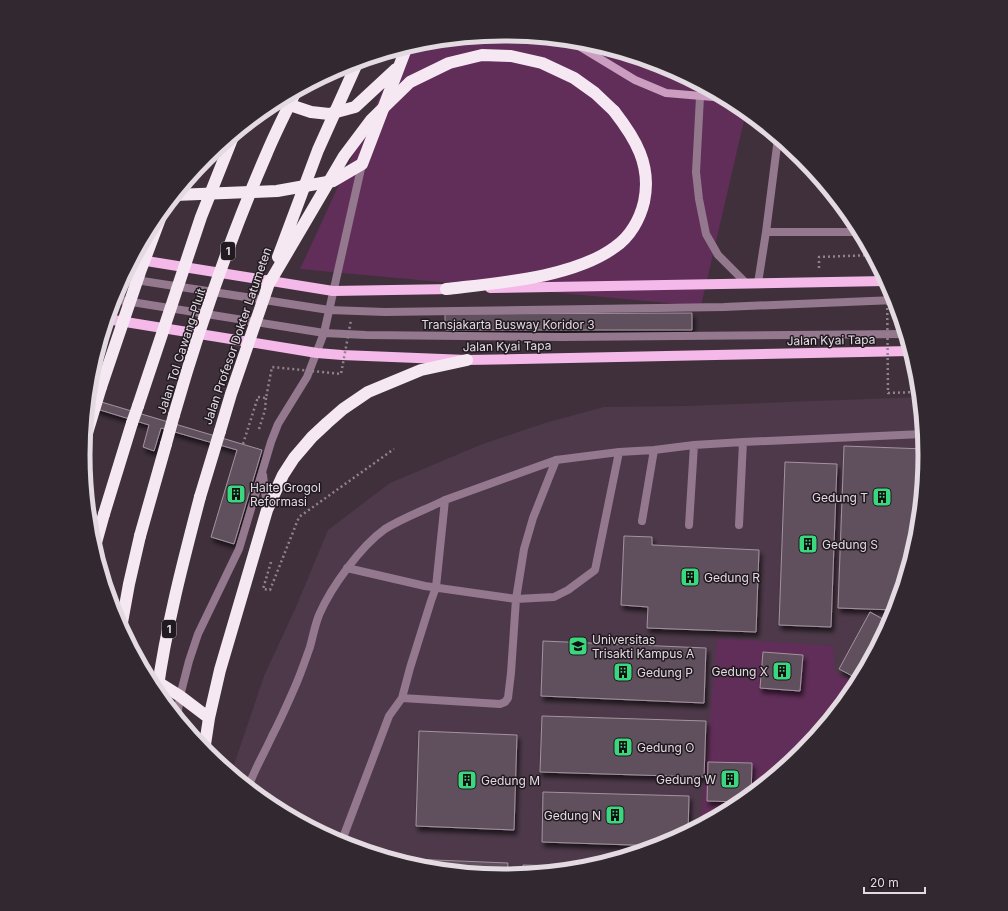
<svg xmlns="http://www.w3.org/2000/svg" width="1008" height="911" viewBox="0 0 1008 911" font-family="Inter,sans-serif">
<defs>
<filter id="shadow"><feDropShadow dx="2.5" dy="4.5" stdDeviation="2" flood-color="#0009"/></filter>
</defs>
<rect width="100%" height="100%" fill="#3f303c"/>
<path fill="#4d3949" d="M 920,397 L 925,456 L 917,538 L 893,617 L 854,690 L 802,754 L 738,806 L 665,845 L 586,869 L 504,877 L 422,869 L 342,845 L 270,806 L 231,774 L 264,676 L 296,607 L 328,530 L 390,483 L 480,445 L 545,423 L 604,407 L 685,406 Z"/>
<path fill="#602e58" d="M 504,34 L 586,42 L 666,66 L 738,105 L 746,112 L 701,306 L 300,269 L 402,48 L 422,42 Z
M 717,638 L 833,646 L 835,672 L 858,683 L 854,690 L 802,754 L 738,806 L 700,826 Z"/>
<path fill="#60505d" stroke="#a492a0" filter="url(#shadow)" d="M 692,313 L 692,330 L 445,330 L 445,314 Z
M 88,398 L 262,450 L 234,544 L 211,537 L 237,450 L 161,428 L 154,451 L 143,447 L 149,425 L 87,406 Z
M 844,446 L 925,449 L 925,456 L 917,538 L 895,610 L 838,608 Z
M 785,462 L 837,464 L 831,627 L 779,625 Z
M 624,536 L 652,537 L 652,545 L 759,550 L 756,632 L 647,628 L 648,607 L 621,605 Z
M 870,612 L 890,623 L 860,680 L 839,669 Z
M 543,641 L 706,648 L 704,703 L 541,696 Z
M 763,652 L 803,655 L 800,691 L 760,688 Z
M 542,716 L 706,721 L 704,777 L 540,772 Z
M 419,731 L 517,735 L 514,830 L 416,826 Z
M 708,762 L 752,763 L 751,795 L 743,802 L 707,801 Z
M 543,792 L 689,796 L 688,833 L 662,846 L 542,842 Z
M 386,858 L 508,863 L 507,877 L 422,869 Z
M 523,865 L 593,867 L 586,869 L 523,875 Z"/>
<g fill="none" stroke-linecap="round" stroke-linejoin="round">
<path stroke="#90838d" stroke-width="2.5" stroke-dasharray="2 3" stroke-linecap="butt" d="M 819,268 L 819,257 L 872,255
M 259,429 L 265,410 L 266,398
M 243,444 L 258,397
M 271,562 L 263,589 L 270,590 L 299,517 L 394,449"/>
<path stroke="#94788e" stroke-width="8" d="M 766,232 L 778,138
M 123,278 L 329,310 L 385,312 L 724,307 L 895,300
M 758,283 L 766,232 L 860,232
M 113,299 L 324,333 L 366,335 L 563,337 L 905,334
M 743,442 L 923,434
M 263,475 L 267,507
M 642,521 L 654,450
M 689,525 L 694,445
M 347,568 L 425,586 L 516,599 L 554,597 L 568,590 L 595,570 L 619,452
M 402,698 L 500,704 L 505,702 L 508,698 L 511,673 L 516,599 L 524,549 L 533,518 L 556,460
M 177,718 L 180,696 L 189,661 L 198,634 L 239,549 L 271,442 L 278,424 L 307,377 L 324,333 L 362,164
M 248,788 C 254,770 264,754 272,736 C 280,721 287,705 294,689 C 300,676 305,661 310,647 C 313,636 315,625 319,615 C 331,587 361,546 385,529 C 404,517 425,510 445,500 L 556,460 L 619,452 L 654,450 L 694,445 L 743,442 L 739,525
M 335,841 L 344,835 L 389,716 L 402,698 L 410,668 L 431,601 L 436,587 L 445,500"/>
<path stroke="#94788e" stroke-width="8" d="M 700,97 L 696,172 L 699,199 L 706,234 L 718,255 L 747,284"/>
<path stroke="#ca9dc1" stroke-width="8" d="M 569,40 L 635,80 L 666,93 L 725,98"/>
<path stroke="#f4b9e8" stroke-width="10" d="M 134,259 L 333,291 L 452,289
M 490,288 L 886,281
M 107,319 L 317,353 L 342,355 L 467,360 L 911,351"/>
<path stroke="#f6e8f3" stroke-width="12" d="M 278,101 L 311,112 L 329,114 L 355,107 L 396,69
M 175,195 L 277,191 L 333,181 L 362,164 L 407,46
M 446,289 C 497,283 573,278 615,247 C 630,237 640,219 644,202 C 652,165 635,138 614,111
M 132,423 L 138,406
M 84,443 L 101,387
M 166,444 L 174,415
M 200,497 L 220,431
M 94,550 L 104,514
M 121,628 L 129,584 L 140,536
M 145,674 L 180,696 L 209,718
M 204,751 L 209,718 L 220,670 L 267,510 L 283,475 L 294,458 L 312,437 L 327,423 L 343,409 L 368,392 L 421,370 L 467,360"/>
<path stroke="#90838d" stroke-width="2.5" stroke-dasharray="2 3" stroke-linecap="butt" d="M 887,283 L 888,393 L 919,392
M 258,397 L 266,398 L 272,367 L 341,374 L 351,320"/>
<path stroke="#f6e8f3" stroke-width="12" d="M 278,257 L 318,150 L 358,61
M 267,287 L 344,156 L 371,120 L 410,82 L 449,63 L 482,55 L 511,56 L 542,63 L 574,78 L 595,93 L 614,111
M 101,387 L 140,272 L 164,208
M 138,406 L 201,217 L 234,134
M 174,415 C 199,328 230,238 266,155 C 275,133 286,112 296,91
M 220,431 L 231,394 L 270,280
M 104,514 L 132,423
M 140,536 L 166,444
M 157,693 C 166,627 183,562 200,497"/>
</g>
<defs>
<symbol id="building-square" viewBox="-11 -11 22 22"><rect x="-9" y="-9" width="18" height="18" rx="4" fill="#3ad77f" stroke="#211a20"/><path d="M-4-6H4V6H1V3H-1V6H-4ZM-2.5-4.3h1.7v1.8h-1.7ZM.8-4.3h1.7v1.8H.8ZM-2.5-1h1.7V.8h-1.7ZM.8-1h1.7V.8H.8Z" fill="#111"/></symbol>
<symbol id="university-square" viewBox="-11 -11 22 22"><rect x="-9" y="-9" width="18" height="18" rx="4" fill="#3ad77f" stroke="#211a20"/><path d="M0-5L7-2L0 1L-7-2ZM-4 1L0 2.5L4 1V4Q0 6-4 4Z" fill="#111"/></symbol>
</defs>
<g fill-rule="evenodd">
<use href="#building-square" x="225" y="483" width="22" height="22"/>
<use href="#building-square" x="871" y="486" width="22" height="22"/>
<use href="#building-square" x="797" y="533" width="22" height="22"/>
<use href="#building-square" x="679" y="566" width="22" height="22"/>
<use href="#university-square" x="567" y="635" width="22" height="22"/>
<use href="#building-square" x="771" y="660" width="22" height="22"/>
<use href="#building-square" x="612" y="661" width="22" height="22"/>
<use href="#building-square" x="612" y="736" width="22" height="22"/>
<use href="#building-square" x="719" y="768" width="22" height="22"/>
<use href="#building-square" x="456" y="769" width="22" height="22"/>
<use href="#building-square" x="604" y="804" width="22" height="22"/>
</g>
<g text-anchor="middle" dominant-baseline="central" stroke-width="3" stroke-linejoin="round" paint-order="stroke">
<g fill="#211a20" stroke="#aaa0a7" stroke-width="1">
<rect x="221" y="242" width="14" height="18" rx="3"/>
<rect x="162" y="620" width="14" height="18" rx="3"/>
</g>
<g font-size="11" font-weight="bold" fill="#e4dae1">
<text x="228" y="251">1</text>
<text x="169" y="629">1</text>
</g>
<g font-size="12" fill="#e4dae1" stroke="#211a20">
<text x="508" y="324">Transjakarta Busway Koridor 3</text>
<text transform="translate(237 336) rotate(-71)">Jalan Profesor Dokter Latumeten</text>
<text transform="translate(831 340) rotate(-1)">Jalan Kyai Tapa</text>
<text transform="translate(507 346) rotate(-1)">Jalan Kyai Tapa</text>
<text transform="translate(181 351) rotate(-72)">Jalan Tol Cawang–Pluit</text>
</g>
<g font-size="12" fill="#e4dae1" stroke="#211a20" text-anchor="start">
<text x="250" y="487">Halte Grogol<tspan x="250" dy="14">Reformasi</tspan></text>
<text x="868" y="497" text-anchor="end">Gedung T</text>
<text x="822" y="544">Gedung S</text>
<text x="704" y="577">Gedung R</text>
<text x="592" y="639">Universitas<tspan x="592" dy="14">Trisakti Kampus A</tspan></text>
<text x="768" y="671" text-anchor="end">Gedung X</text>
<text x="637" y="672">Gedung P</text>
<text x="637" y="747">Gedung O</text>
<text x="716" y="779" text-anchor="end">Gedung W</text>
<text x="481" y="780">Gedung M</text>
<text x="601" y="815" text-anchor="end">Gedung N</text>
</g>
</g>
<path d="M0 0H1008V911H0ZM90 455a414 414 0 1 1 828 0a414 414 0 1 1-828 0Z" fill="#31292f" fill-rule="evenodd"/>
<path fill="none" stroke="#e4dae1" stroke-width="5" d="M90 455a414 414 0 1 1 828 0a414 414 0 1 1-828 0Z"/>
<path d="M864 887v6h61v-6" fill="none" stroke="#e4dae1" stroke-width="2"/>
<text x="870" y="887" font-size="12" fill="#e4dae1" stroke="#211a20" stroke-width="3" paint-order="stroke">20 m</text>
</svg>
